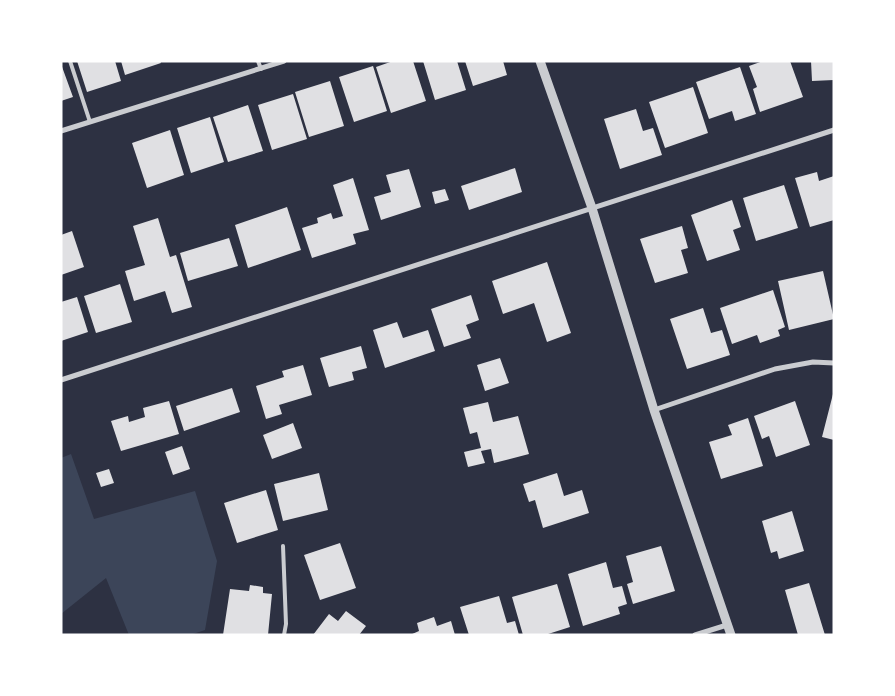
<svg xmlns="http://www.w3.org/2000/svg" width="895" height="696" viewBox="0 0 895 696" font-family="Figtree,sans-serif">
<rect width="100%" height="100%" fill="#2d3142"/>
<path fill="#3c4559" d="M 71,454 L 94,519 L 195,491 L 217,561 L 205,630 L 190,635 L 129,635 L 106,578 L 61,614 L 61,458 Z"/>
<path fill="#e0e0e3" d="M 77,61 L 115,61 L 121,81 L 87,92 Z
M 121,61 L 160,61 L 161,63 L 125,75 Z
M 393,61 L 413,61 L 426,101 L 391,113 L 376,67 Z
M 423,61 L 457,61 L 466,90 L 435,100 Z
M 465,61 L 503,61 L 507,75 L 473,86 Z
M 763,61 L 790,61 L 803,97 L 760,112 L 753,89 L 757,87 L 749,66 Z
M 811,61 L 834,61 L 834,80 L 812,81 Z
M 61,64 L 73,97 L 61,101 Z
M 373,66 L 387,111 L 354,122 L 339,77 Z
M 740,67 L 756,114 L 735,121 L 732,111 L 709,119 L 696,82 Z
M 330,81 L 344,126 L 309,137 L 295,92 Z
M 693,87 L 708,133 L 665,148 L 649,102 Z
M 293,94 L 307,139 L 272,150 L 258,105 Z
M 248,105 L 263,151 L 228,162 L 213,117 Z
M 636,109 L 643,131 L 653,128 L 662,155 L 620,169 L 604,119 Z
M 210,117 L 224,162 L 191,173 L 177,128 Z
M 170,130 L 184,175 L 147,188 L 132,143 Z
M 515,168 L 522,192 L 469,210 L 461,186 Z
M 409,169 L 421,207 L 381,220 L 374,197 L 391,192 L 386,175 Z
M 817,172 L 819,181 L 834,176 L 834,220 L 810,227 L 795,178 Z
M 353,178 L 369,230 L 353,234 L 356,244 L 312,258 L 302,228 L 318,223 L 317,218 L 331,213 L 333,219 L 343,216 L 333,185 Z
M 784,185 L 798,228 L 756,241 L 743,198 Z
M 445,189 L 449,200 L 435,204 L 432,192 Z
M 732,200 L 741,227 L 733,230 L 740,250 L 707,261 L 691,215 Z
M 287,207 L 301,250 L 248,268 L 235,225 Z
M 158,218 L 170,257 L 176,255 L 192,307 L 172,313 L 165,291 L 134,301 L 125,271 L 145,265 L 133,226 Z
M 682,226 L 688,248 L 681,250 L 688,273 L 655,283 L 640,239 Z
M 72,231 L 84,267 L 61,275 L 61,235 Z
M 229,238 L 238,266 L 188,281 L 180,253 Z
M 547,262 L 571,333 L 547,342 L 534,303 L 503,314 L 492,281 Z
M 823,271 L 834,319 L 789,330 L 778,281 Z
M 120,284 L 132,322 L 96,333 L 84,296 Z
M 773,290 L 785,327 L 778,330 L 780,336 L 760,343 L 757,335 L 732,344 L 720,308 Z
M 471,295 L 479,320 L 466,325 L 471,338 L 444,347 L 431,309 Z
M 77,297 L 88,332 L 61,341 L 61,302 Z
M 703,308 L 711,333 L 722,330 L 730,355 L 687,369 L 670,319 Z
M 397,322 L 403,338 L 428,330 L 435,351 L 385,368 L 373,330 Z
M 361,346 L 367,368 L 352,372 L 354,380 L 329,387 L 320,358 Z
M 500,358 L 509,383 L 485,391 L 477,365 Z
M 303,365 L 312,395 L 279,405 L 282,414 L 266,419 L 256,386 L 284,377 L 282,371 Z
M 232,388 L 240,412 L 184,431 L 176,406 Z
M 833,394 L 834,394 L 834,440 L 822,437 Z
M 169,401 L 179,434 L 121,451 L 111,421 L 128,416 L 129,422 L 145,417 L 143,408 Z
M 795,401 L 810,445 L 776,457 L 769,436 L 762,439 L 754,416 Z
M 488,402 L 493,422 L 518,416 L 529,454 L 494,463 L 491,449 L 481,451 L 485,463 L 468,467 L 464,452 L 481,448 L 477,432 L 470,434 L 463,408 Z
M 748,418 L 763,466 L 721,479 L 709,442 L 732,435 L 728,425 Z
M 293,423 L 302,448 L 272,459 L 263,435 Z
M 182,446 L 190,469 L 173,475 L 165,452 Z
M 109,469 L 114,483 L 101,487 L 96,473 Z
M 319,473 L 328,510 L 283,521 L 274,484 Z
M 557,473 L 564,496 L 582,490 L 589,513 L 543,528 L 535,500 L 529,502 L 523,484 Z
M 266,490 L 278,530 L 237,543 L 224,503 Z
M 792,511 L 804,551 L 779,559 L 777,551 L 771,553 L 762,521 Z
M 340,543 L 356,588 L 320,600 L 304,555 Z
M 661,546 L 675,591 L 633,604 L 627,584 L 633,582 L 626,556 Z
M 606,562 L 613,588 L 622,586 L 627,604 L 618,607 L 620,614 L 583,626 L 568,574 Z
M 809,583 L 825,635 L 798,635 L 785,590 Z
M 557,584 L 570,627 L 545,635 L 523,635 L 512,597 Z
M 250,585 L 263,587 L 263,593 L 272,594 L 268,635 L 223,635 L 230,589 L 249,591 Z
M 499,596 L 507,623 L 515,621 L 519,635 L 469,635 L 460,607 Z
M 346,611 L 366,626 L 359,635 L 313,635 L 329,614 L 338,621 Z
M 434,617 L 437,626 L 451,621 L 455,635 L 410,635 L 419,631 L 417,623 Z"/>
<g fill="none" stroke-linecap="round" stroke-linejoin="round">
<path stroke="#caccd0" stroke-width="4" d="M 70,61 L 90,122
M 258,61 L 261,69
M 283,546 L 286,624 L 284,635"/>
<path stroke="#caccd0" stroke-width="5" d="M 61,131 L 284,61
M 61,380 L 834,130
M 654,410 L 775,369 L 813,362 L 834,363
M 695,635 L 727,625"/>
<path stroke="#caccd0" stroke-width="9" d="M 540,61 L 592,208 L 654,410 L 731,635"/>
</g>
<rect width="895" height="696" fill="none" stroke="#ffffff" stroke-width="125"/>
</svg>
